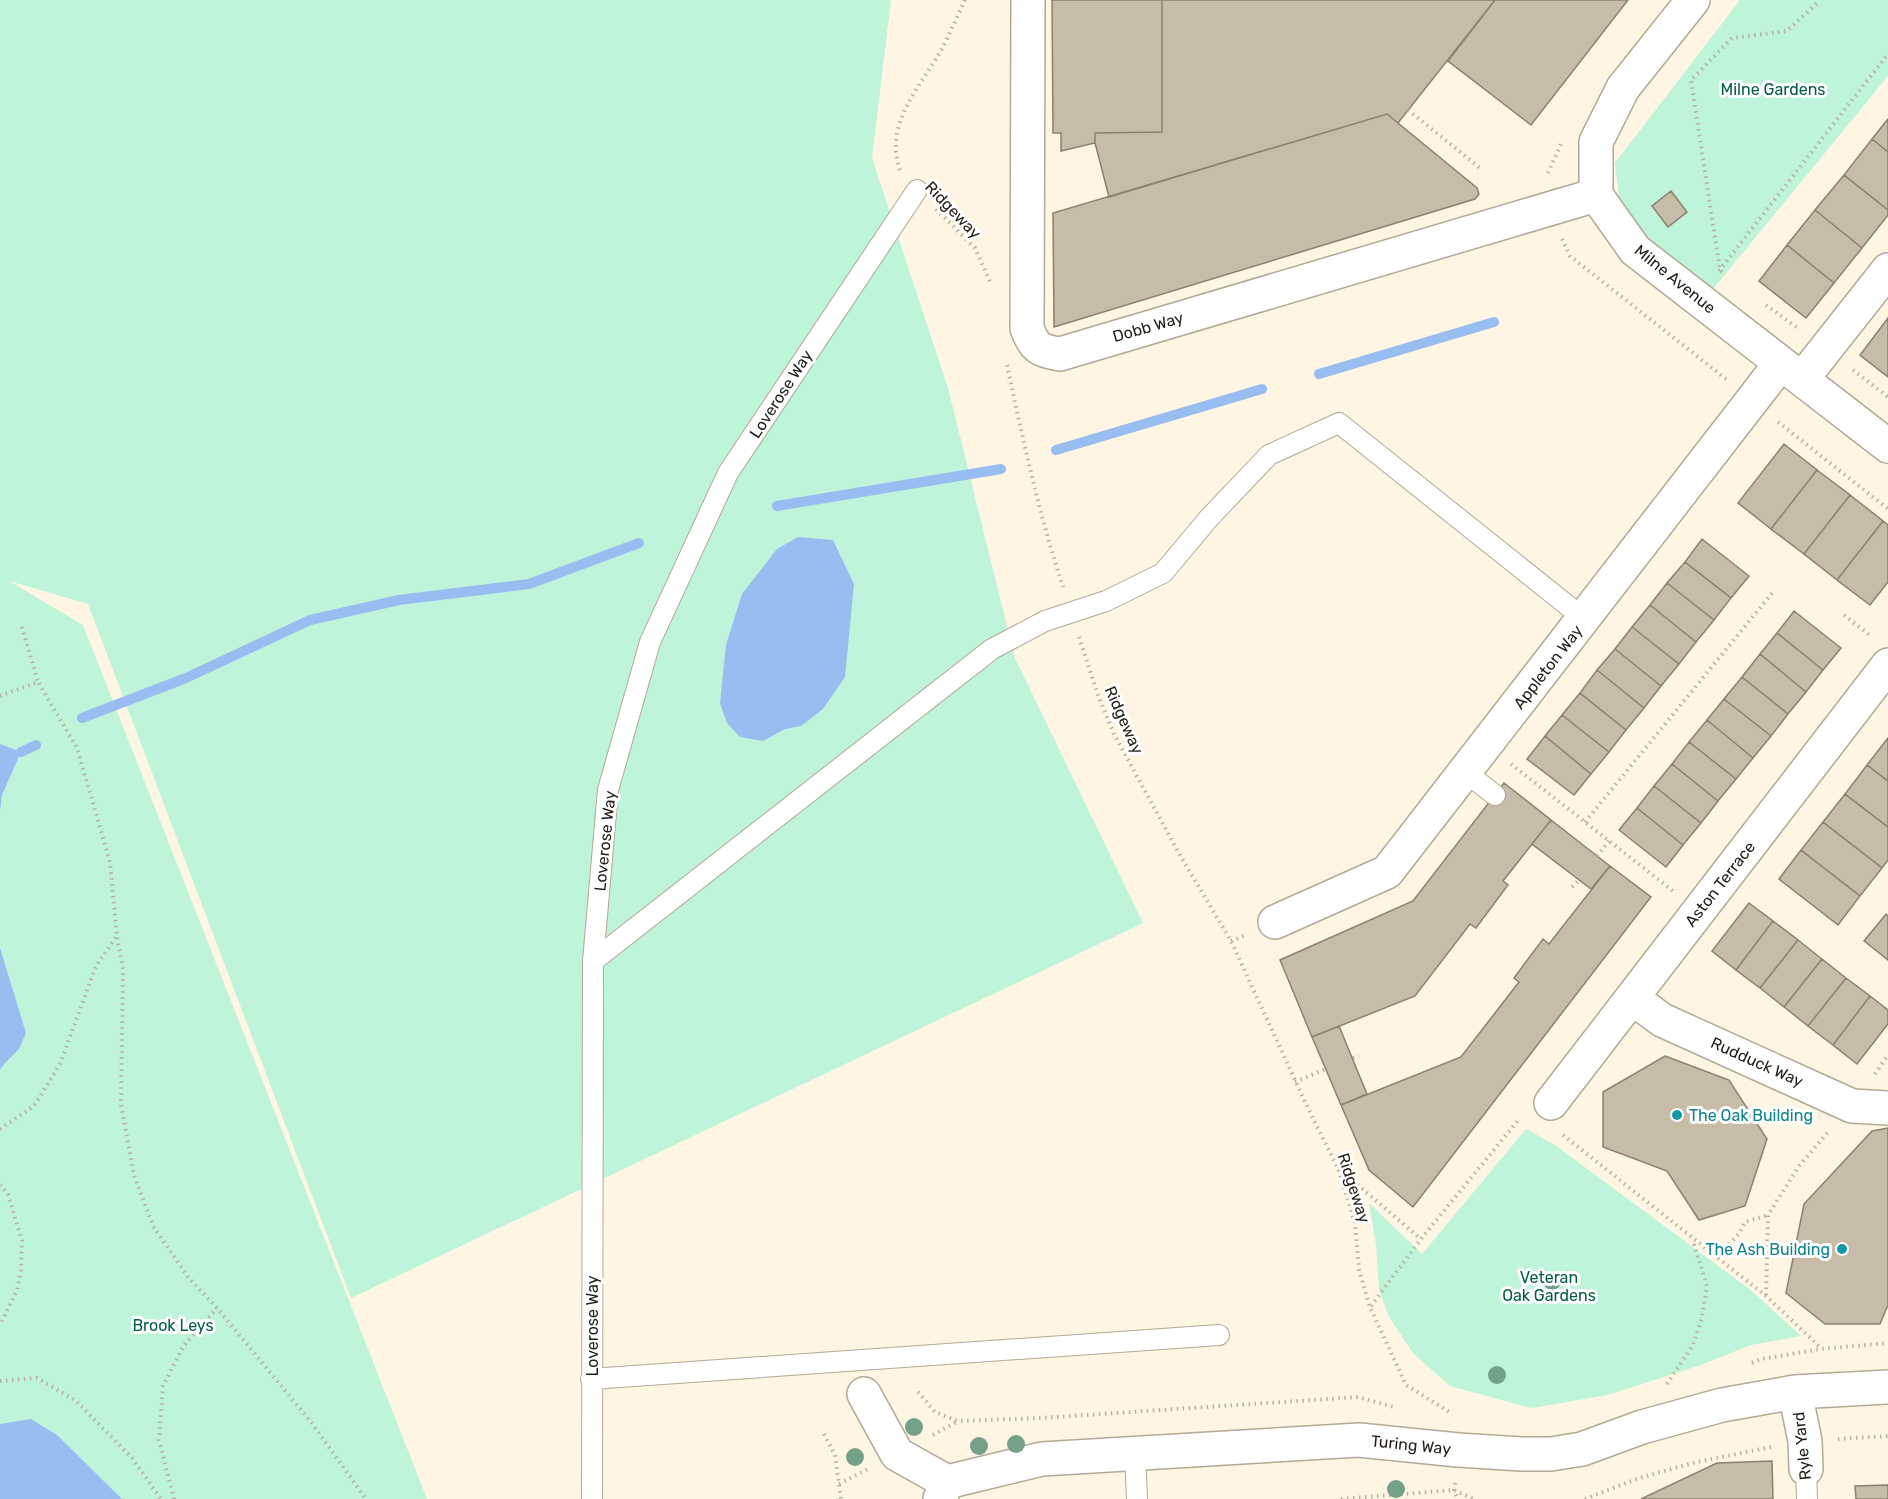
<svg xmlns="http://www.w3.org/2000/svg" width="1888" height="1499" viewBox="0 0 1888 1499" font-family="Rubik,sans-serif">
<rect width="100%" height="100%" fill="#fef5e3"/>
<path fill="#bef4d9" d="M 0,0 L 891,0 L 872,158 L 948,388 L 1015,658 L 1143,923 L 351,1298 L 88,604 L 9,581 L 83,625 L 427,1499 L 0,1499 Z
M 1740,0 L 1888,0 L 1888,76 L 1713,289 L 1692,278 L 1647,246 L 1621,215 L 1615,163 Z
M 1526,1129 L 1555,1145 L 1752,1291 L 1801,1336 L 1751,1345 L 1698,1366 L 1608,1395 L 1531,1408 L 1450,1386 L 1413,1353 L 1389,1317 L 1379,1290 L 1376,1244 L 1369,1203 L 1422,1254 Z"/>
<path fill="#97bdf1" d="M 798,537 L 833,540 L 854,584 L 845,677 L 823,709 L 801,726 L 785,729 L 763,741 L 740,737 L 727,723 L 720,703 L 726,645 L 742,594 L 777,549 Z
M 0,744 L 21,752 L 2,795 L 0,811 Z
M 0,948 L 26,1033 L 19,1049 L 4,1064 L 0,1070 Z
M 31,1419 L 57,1435 L 122,1499 L 0,1499 L 0,1424 Z"/>
<g fill="none" stroke-linecap="round" stroke-linejoin="round">
<path stroke="#97bdf1" stroke-width="10" d="M 1319,374 L 1494,322
M 1056,450 L 1262,389
M 777,506 L 1001,469
M 82,718 L 186,678 L 310,620 L 399,600 L 529,584 L 639,543
M 21,752 L 36,745"/>
</g>
<path fill="#c6bca7" stroke="#8b816d" stroke-width="1.5" d="M 1052,0 L 1162,0 L 1162,132 L 1095,133 L 1095,143 L 1061,151 L 1061,133 L 1053,133 Z
M 1162,0 L 1495,0 L 1398,123 L 1387,114 L 1109,197 L 1095,143 L 1095,133 L 1162,132 Z
M 1495,0 L 1628,0 L 1531,125 L 1448,61 Z
M 1387,114 L 1477,188 L 1479,194 L 1475,199 L 1054,327 L 1053,213 Z
M 1888,119 L 1888,152 L 1872,139 Z
M 1872,139 L 1888,152 L 1888,210 L 1844,175 Z
M 1844,175 L 1888,210 L 1888,215 L 1862,248 L 1815,210 Z
M 1671,191 L 1687,212 L 1668,227 L 1652,206 Z
M 1815,210 L 1862,248 L 1834,283 L 1787,245 Z
M 1787,245 L 1834,283 L 1806,318 L 1759,281 Z
M 1888,318 L 1888,377 L 1860,355 Z
M 1784,444 L 1817,470 L 1771,529 L 1738,503 Z
M 1817,470 L 1850,495 L 1804,554 L 1771,529 Z
M 1850,495 L 1883,521 L 1837,580 L 1804,554 Z
M 1883,521 L 1888,525 L 1888,582 L 1870,605 L 1837,580 Z
M 1702,539 L 1749,576 L 1731,598 L 1685,562 Z
M 1685,562 L 1731,598 L 1714,620 L 1667,583 Z
M 1667,583 L 1714,620 L 1696,642 L 1650,605 Z
M 1650,605 L 1696,642 L 1679,664 L 1632,627 Z
M 1794,611 L 1841,648 L 1823,670 L 1777,633 Z
M 1632,627 L 1679,664 L 1661,686 L 1615,649 Z
M 1777,633 L 1823,670 L 1806,692 L 1760,654 Z
M 1615,649 L 1661,686 L 1644,708 L 1597,670 Z
M 1760,654 L 1806,692 L 1788,714 L 1742,677 Z
M 1597,670 L 1644,708 L 1626,730 L 1580,693 Z
M 1742,677 L 1788,714 L 1771,736 L 1724,699 Z
M 1580,693 L 1626,730 L 1609,752 L 1562,715 Z
M 1724,699 L 1771,736 L 1753,758 L 1707,720 Z
M 1562,715 L 1609,752 L 1591,774 L 1545,736 Z
M 1707,720 L 1753,758 L 1736,779 L 1689,742 Z
M 1545,736 L 1591,774 L 1574,795 L 1527,759 Z
M 1888,738 L 1888,781 L 1867,765 Z
M 1689,742 L 1736,779 L 1718,801 L 1672,764 Z
M 1672,764 L 1718,801 L 1701,823 L 1654,786 Z
M 1867,765 L 1888,781 L 1888,827 L 1845,794 Z
M 1504,783 L 1551,820 L 1503,881 L 1508,885 L 1476,928 L 1470,924 L 1415,996 L 1312,1037 L 1280,960 L 1413,901 Z
M 1654,786 L 1701,823 L 1683,845 L 1637,808 Z
M 1845,794 L 1888,827 L 1888,860 L 1882,868 L 1823,822 Z
M 1637,808 L 1683,845 L 1666,867 L 1619,830 Z
M 1551,820 L 1610,866 L 1591,889 L 1532,844 Z
M 1823,822 L 1882,868 L 1860,896 L 1801,850 Z
M 1801,850 L 1860,896 L 1838,925 L 1779,879 Z
M 1610,866 L 1651,897 L 1413,1207 L 1369,1170 L 1341,1105 L 1461,1057 L 1519,982 L 1514,978 L 1543,939 L 1549,944 Z
M 1749,903 L 1773,921 L 1736,970 L 1712,951 Z
M 1886,914 L 1888,916 L 1888,960 L 1864,941 Z
M 1773,921 L 1798,940 L 1760,988 L 1736,970 Z
M 1798,940 L 1822,959 L 1784,1007 L 1760,988 Z
M 1822,959 L 1846,978 L 1808,1026 L 1784,1007 Z
M 1846,978 L 1870,996 L 1833,1045 L 1808,1026 Z
M 1870,996 L 1888,1010 L 1888,1024 L 1857,1064 L 1833,1045 Z
M 1339,1026 L 1367,1094 L 1341,1105 L 1312,1037 Z
M 1665,1056 L 1729,1080 L 1767,1139 L 1745,1206 L 1699,1220 L 1667,1171 L 1603,1147 L 1603,1092 Z
M 1888,1128 L 1888,1305 L 1880,1324 L 1825,1324 L 1786,1293 L 1804,1204 L 1872,1131 Z
M 1772,1461 L 1773,1499 L 1641,1499 L 1717,1463 Z
M 1888,1485 L 1888,1499 L 1856,1499 L 1855,1486 Z"/>
<g fill="none" stroke-linecap="round" stroke-linejoin="round">
<defs>
<path id="lane" d="M 1465,772 L 1495,795
M 593,961 L 992,649 L 1045,621 L 1106,601 L 1163,573 L 1209,518 L 1269,455 L 1339,423 L 1572,609
M 591,1379 L 1219,1335
M 1135,1454 L 1137,1499
M 1806,1469 L 1807,1499
M 592,1499 L 593,961 L 608,790 L 650,642 L 728,473 L 917,190"/>
<path id="street" d="M 1028,0 L 1027,328 C 1034,348 1040,351 1060,354 L 1596,195
M 1693,0 L 1623,88 L 1596,142 L 1596,195 L 1635,250 L 1888,446
M 1802,379 L 1888,270
M 1275,922 L 1387,872 L 1781,363
M 1632,998 L 1662,1020 L 1852,1106 L 1888,1108
M 1551,1103 L 1888,665
M 1795,1392 L 1805,1441 L 1806,1469
M 864,1394 L 897,1454 L 947,1482
M 940,1499 L 947,1482 L 1042,1459 L 1359,1440 L 1458,1450 L 1521,1454 L 1551,1454 L 1582,1449 L 1642,1427 L 1722,1405 L 1795,1392 L 1888,1387"/>
</defs>
<use href="#lane" stroke="#b3a994" stroke-width="22"/>
<use href="#street" stroke="#b3a994" stroke-width="36"/>
<path stroke="#b8b1a2" stroke-width="4" stroke-dasharray="1.5 4.5" stroke-linecap="butt" d="M 1408,110 L 1480,168
M 900,170 C 883,123 922,85 943,47 C 951,31 958,15 965,0
M 1548,173 L 1561,144
M 936,209 L 975,248 L 991,284
M 1562,239 L 1570,256 L 1726,379
M 1719,271 L 1888,54
M 1722,272 L 1720,270 L 1691,80 L 1732,38 L 1787,31 L 1817,3 L 1817,0
M 1766,305 L 1799,329
M 1007,365 C 1023,440 1039,514 1063,587
M 1853,370 L 1888,397
M 1778,422 L 1888,509
M 1844,615 L 1872,637
M 22,627 L 38,682
M 1079,637 L 1098,695 L 1114,734 L 1181,857 L 1231,941 L 1313,1119 L 1338,1168 L 1355,1223 L 1359,1270 L 1370,1307 L 1406,1385 L 1451,1413
M 0,696 L 38,682 L 77,748 L 110,862 L 117,937 L 123,969 L 121,1105 L 134,1175 L 153,1226 L 188,1277 L 217,1308 L 311,1422 L 366,1499
M 1511,764 L 1673,891
M 1585,822 L 1773,592
M 1597,856 L 1609,841
M 1572,887 L 1579,880
M 1231,941 L 1244,936
M 1353,1058 L 1359,1056
M 1875,1074 L 1888,1055
M 1295,1082 L 1326,1069
M 0,1129 L 34,1106 L 60,1064 L 96,966 L 116,937
M 1563,1135 L 1766,1296 L 1821,1348
M 1339,1169 L 1421,1239
M 0,1185 L 8,1194 L 22,1241 L 21,1270 L 17,1290 L 0,1325
M 1716,1257 L 1739,1234 L 1745,1222 L 1768,1215
M 1766,1295 L 1768,1215 L 1799,1166 L 1829,1131
M 1371,1306 L 1421,1239 L 1520,1118
M 1752,1363 L 1761,1359 L 1821,1349 L 1888,1343
M 0,1381 L 37,1378 L 75,1400 L 132,1458 L 161,1499
M 1667,1384 L 1693,1345 L 1702,1317 L 1707,1286 L 1693,1241
M 918,1392 L 935,1412 L 958,1421 L 1040,1418 L 1358,1397 L 1394,1407
M 824,1434 L 835,1455 L 841,1499
M 933,1435 L 958,1421
M 1838,1439 L 1888,1436
M 1455,1483 L 1454,1490 L 1458,1499
M 839,1484 L 868,1469
M 174,1499 L 159,1440 L 163,1386 L 184,1345 L 217,1308
M 1341,1499 L 1454,1490 L 1474,1499
M 1585,1499 L 1639,1478 L 1697,1462 L 1771,1447"/>
<use href="#lane" stroke="#fff" stroke-width="20"/>
<use href="#street" stroke="#fff" stroke-width="33"/>
</g>
<g fill="#73a289">
<circle cx="1552" cy="1281" r="9"/>
<circle cx="1497" cy="1375" r="9"/>
<circle cx="914" cy="1427" r="9"/>
<circle cx="1016" cy="1444" r="9"/>
<circle cx="979" cy="1446" r="9"/>
<circle cx="855" cy="1457" r="9"/>
<circle cx="1396" cy="1489" r="9"/>
</g>
<g fill="#0f9aa8" stroke="#fff" stroke-width="2">
<circle cx="1677" cy="1115" r="6"/>
<circle cx="1842" cy="1249" r="6"/>
</g>
<g text-anchor="middle" dominant-baseline="central" stroke-width="6" stroke-linejoin="round" paint-order="stroke">
<g font-size="16" fill="#015e40" stroke="#fff">
<text x="1773" y="89">Milne Gardens</text>
<text x="1549" y="1277">Veteran<tspan x="1549" dy="18">Oak Gardens</tspan></text>
<text x="173" y="1325">Brook Leys</text>
</g>
<g font-size="16" fill="#221e16" stroke="#fff">
<text transform="translate(953 210) rotate(46)">Ridgeway</text>
<text transform="translate(1675 279) rotate(39)">Milne Avenue</text>
<text transform="translate(1148 327) rotate(-16)">Dobb Way</text>
<text transform="translate(781 394) rotate(-57)">Loverose Way</text>
<text transform="translate(1548 667) rotate(-52)">Appleton Way</text>
<text transform="translate(1124 720) rotate(66)">Ridgeway</text>
<text transform="translate(605 841) rotate(-84)">Loverose Way</text>
<text transform="translate(1720 884) rotate(-52)">Aston Terrace</text>
<text transform="translate(1757 1062) rotate(24)">Rudduck Way</text>
<text transform="translate(1354 1188) rotate(72)">Ridgeway</text>
<text transform="translate(592 1326) rotate(-90)">Loverose Way</text>
<text transform="translate(1411 1445) rotate(6)">Turing Way</text>
<text transform="translate(1802 1446) rotate(-96)">Ryle Yard</text>
</g>
<g font-size="16" fill="#0d838f" stroke="#fff" text-anchor="start">
<text x="1689" y="1115">The Oak Building</text>
<text x="1830" y="1249" text-anchor="end">The Ash Building</text>
</g>
</g>
</svg>
